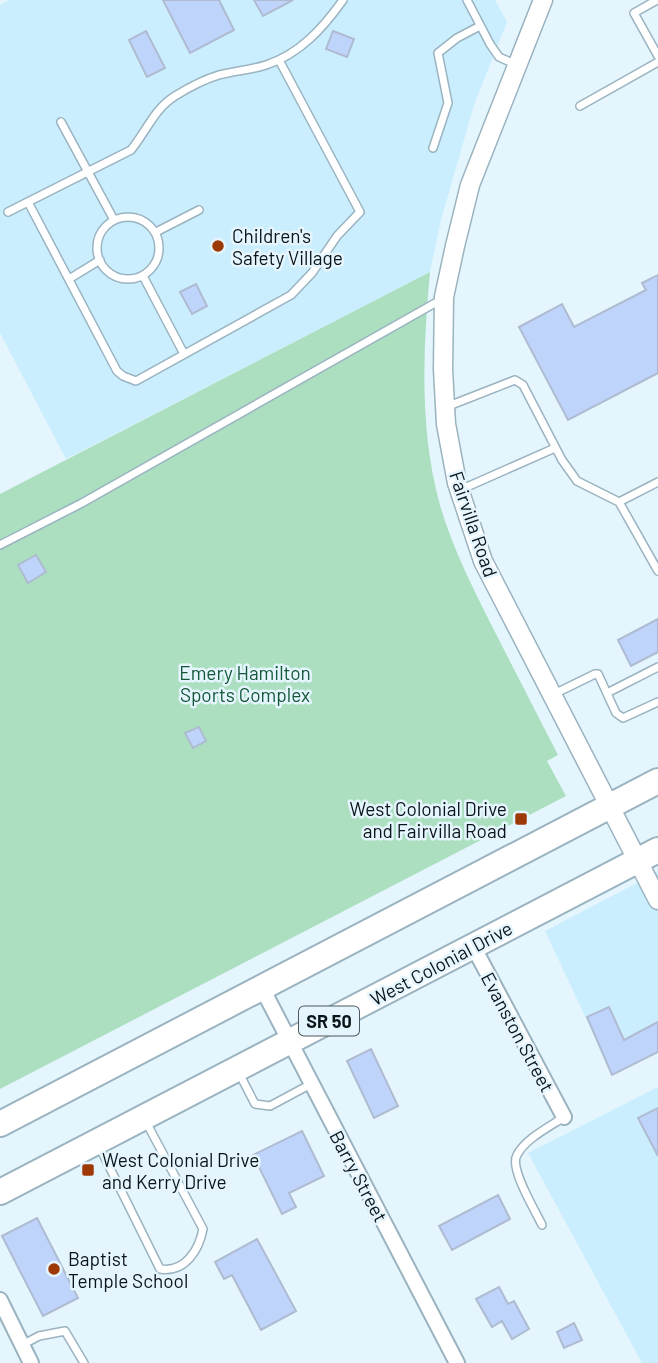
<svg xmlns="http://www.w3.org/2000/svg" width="658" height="1363" viewBox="0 0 658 1363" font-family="Barlow,sans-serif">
<rect width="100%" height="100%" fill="#e5f5fd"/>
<path fill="#caeefe" d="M 9,0 L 495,0 L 507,22 L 474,105 L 441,220 L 430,272 L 66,459 L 0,333 L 0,5 Z
M 658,872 L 658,1022 L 632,1035 L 599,1046 L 545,931 Z
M 658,1087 L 658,1363 L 642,1363 L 528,1153 Z"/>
<path fill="#abdfc0" d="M 430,272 C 423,350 419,429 440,505 C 453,550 474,590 495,632 C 516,673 537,714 558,755 L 547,761 L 566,796 L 0,1089 L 0,494 Z"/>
<path fill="#bfd4fb" stroke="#afbbd1" stroke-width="2" d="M 163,0 L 219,0 L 234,30 L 190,53 Z
M 254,0 L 293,0 L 263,16 Z
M 146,31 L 165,68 L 147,77 L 129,40 Z
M 333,31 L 354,39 L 347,57 L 326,49 Z
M 658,275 L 658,373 L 568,420 L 519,327 L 562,304 L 574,327 L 646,290 L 642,283 Z
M 196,284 L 207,306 L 192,314 L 180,292 Z
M 36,555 L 46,572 L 28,583 L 18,565 Z
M 658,619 L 658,652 L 631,666 L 618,640 Z
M 199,727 L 206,741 L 193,748 L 185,733 Z
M 609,1007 L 624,1040 L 658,1022 L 658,1052 L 612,1075 L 587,1017 Z
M 371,1049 L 398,1106 L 374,1118 L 347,1061 Z
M 658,1108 L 658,1156 L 638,1118 Z
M 302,1131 L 324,1176 L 289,1193 L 296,1207 L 282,1214 L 253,1155 Z
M 498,1195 L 510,1219 L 452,1250 L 439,1226 Z
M 37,1218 L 78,1298 L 43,1316 L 2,1236 Z
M 257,1239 L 296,1311 L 261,1330 L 232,1275 L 224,1279 L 215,1262 Z
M 499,1287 L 508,1304 L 514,1301 L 529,1329 L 512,1339 L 502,1321 L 492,1327 L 476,1299 Z
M 574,1323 L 582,1340 L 564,1348 L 557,1332 Z"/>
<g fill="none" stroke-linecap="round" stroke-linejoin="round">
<defs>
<path id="service" d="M 467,0 L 490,44 L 499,57 L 517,65
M 657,0 L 634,13 L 658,56
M 580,106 L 658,62
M 61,122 L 114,220
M 433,148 L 448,103 L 438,53 L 457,38 L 480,26
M 28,202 L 117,371 L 123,376 L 136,381 L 291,295 L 312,273 L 337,236 L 360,212 L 279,60
M 8,212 L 131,150 C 146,132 154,109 175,96 C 188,88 205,79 219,75 C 234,71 251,70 266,65 C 300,54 323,28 343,0
M97 248a31 31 0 1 1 62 0a31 31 0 1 1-62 0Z
M 156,232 L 199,210
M 143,276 L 184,354
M 69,279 L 100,260
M 446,407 L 515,380 L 523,385 L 562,460 L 577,481 L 619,502 L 658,571
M 460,490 L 555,448
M 619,502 L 658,482
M 0,545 L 82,503 L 444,298
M 607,693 L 658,667
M 552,695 L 595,674 L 598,674 L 616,713 L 623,718 L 658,702
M 239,1073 L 255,1104 L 270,1106 L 311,1084
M 99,1146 L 160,1269 C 185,1273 199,1250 203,1229 L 145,1120
M 542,1225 C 535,1210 509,1168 517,1155 C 525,1139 549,1127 564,1117
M 22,1345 L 39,1336 L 65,1331 L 84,1363"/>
<path id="minor" d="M 473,946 L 564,1117
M 262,988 L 457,1363
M 0,1300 L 31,1363"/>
<path id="tertiary" d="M 543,0 L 470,185 L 455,246 L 444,297 L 443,369 L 446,424 L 457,483 L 483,561 L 658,900"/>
<path id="trunk" d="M 0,1124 L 658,781
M 0,1192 L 658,850"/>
</defs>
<use href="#service" stroke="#9ab3c0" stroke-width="10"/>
<use href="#minor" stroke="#9ab3c0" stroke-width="18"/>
<use href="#tertiary" stroke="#9ab3c0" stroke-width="21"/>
<use href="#trunk" stroke="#9ab3c0" stroke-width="28"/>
<use href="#service" stroke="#fff" stroke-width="7"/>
<use href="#minor" stroke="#fff" stroke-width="14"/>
<use href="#tertiary" stroke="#fff" stroke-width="18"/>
<use href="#trunk" stroke="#fff" stroke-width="24"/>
</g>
<g fill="#9d3905" stroke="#e5f5fd" stroke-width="2.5">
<circle cx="218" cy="246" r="7"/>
<rect x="514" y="812" width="14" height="14" rx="3.5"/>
<rect x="81" y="1163" width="14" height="14" rx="3.5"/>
<circle cx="54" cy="1269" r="7"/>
</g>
<g text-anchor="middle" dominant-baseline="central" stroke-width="5" stroke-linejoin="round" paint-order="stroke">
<rect fill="#e5f5fd" stroke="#4c585d" stroke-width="2" x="299" y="1006.5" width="60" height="29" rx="5"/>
<g font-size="18" font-weight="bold" fill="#0b1419">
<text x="329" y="1021">SR 50</text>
</g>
<g font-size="19" fill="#0b1419" stroke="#e5f5fd" text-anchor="start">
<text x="232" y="235">Children's<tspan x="232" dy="22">Safety Village</tspan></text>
<text x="507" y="808" text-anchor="end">West Colonial Drive<tspan x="507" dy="22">and Fairvilla Road</tspan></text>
<text x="102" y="1159">West Colonial Drive<tspan x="102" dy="22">and Kerry Drive</tspan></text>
<text x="68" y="1258">Baptist<tspan x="68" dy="22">Temple School</tspan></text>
</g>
<g font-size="19" fill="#0b1419" stroke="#e5f5fd">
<text transform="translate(474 524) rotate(71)">Fairvilla Road</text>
<text transform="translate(441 963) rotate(-28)">West Colonial Drive</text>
<text transform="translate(518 1032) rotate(62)">Evanston Street</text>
<text transform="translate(359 1176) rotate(62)">Barry Street</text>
</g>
<g font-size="19" fill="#145738" stroke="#e5f5fd">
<text x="245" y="672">Emery Hamilton<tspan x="245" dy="22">Sports Complex</tspan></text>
</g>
</g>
</svg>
